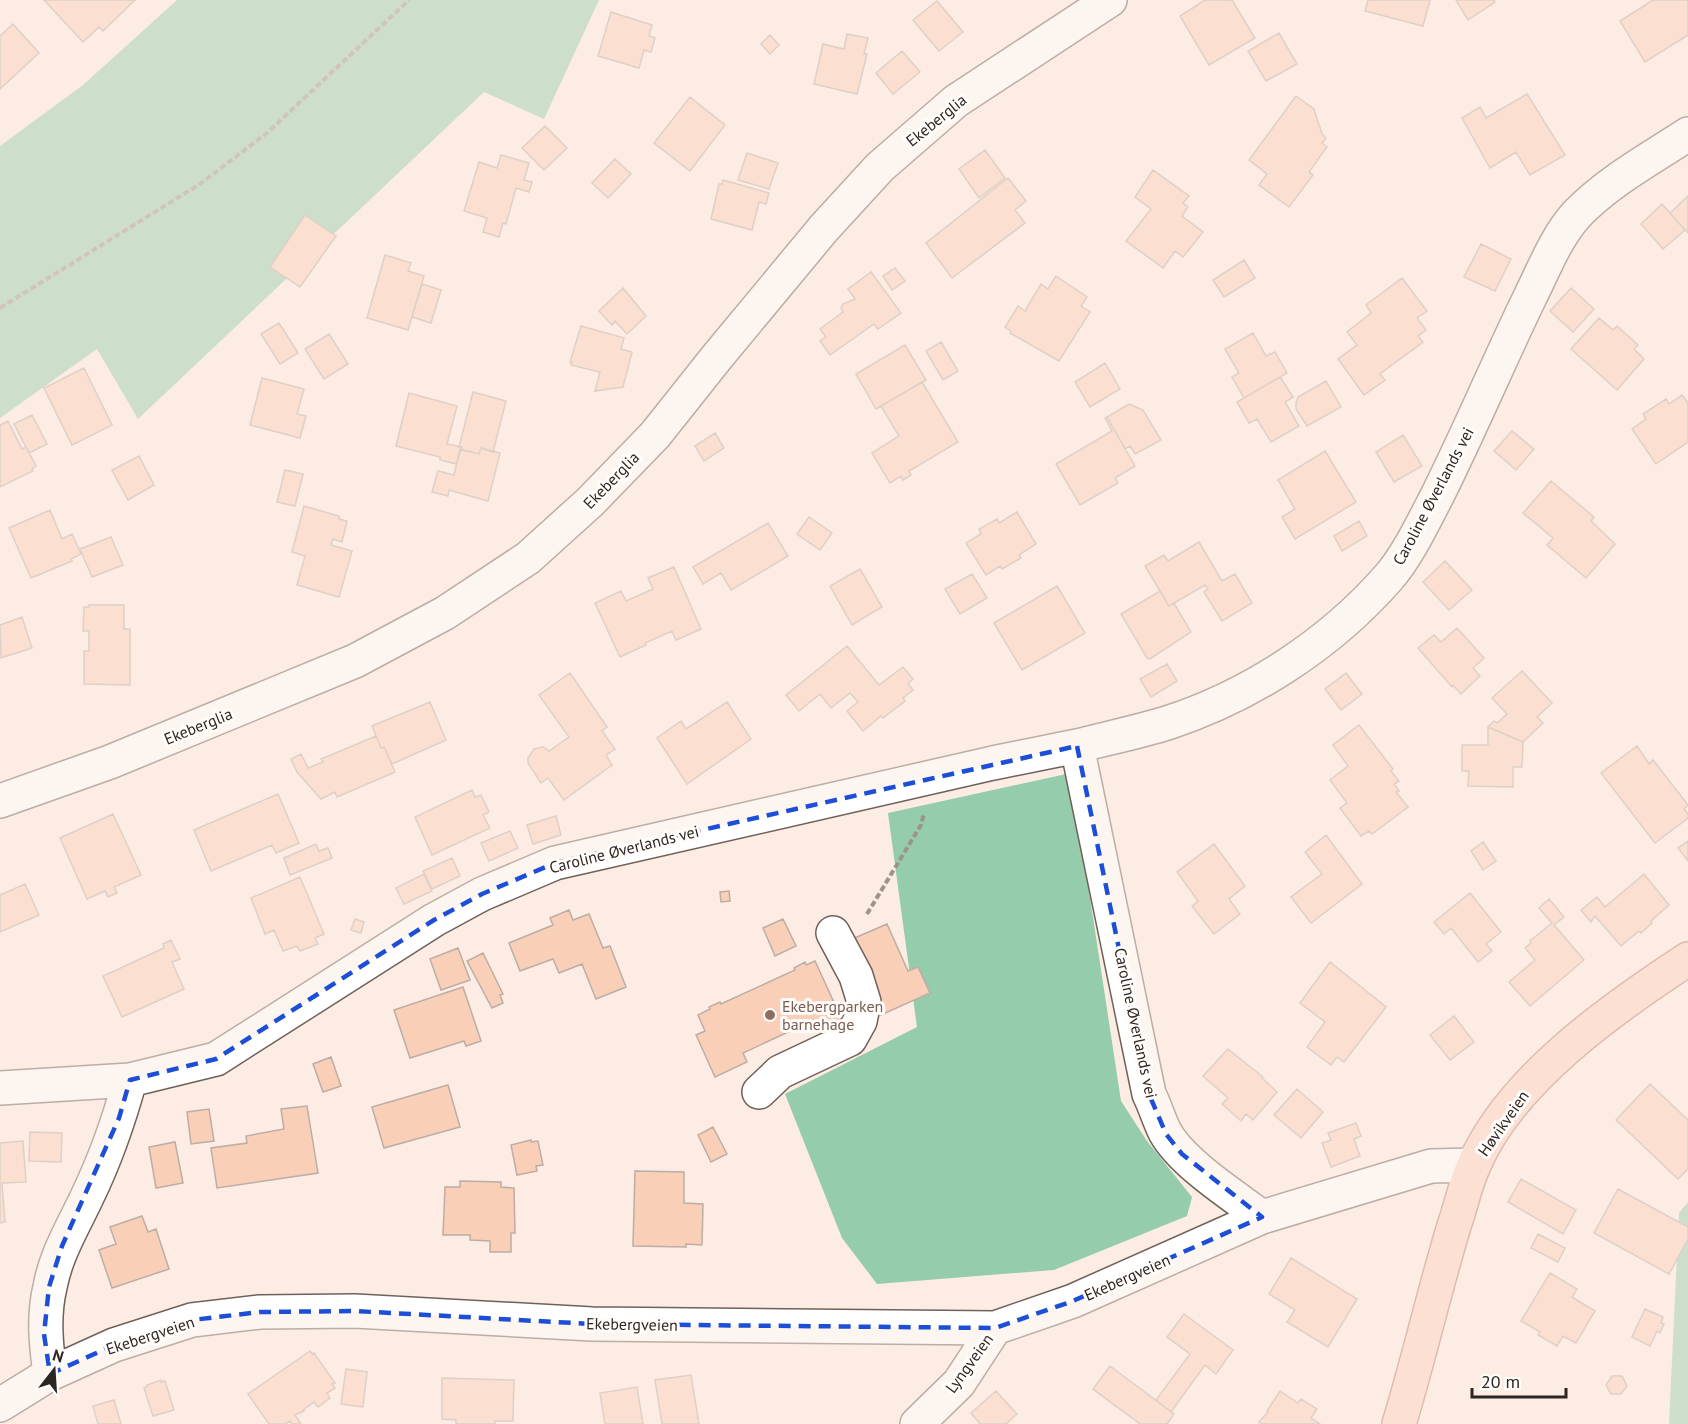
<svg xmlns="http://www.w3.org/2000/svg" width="1688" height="1424" viewBox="0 0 1688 1424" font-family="'PT Sans',sans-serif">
<rect width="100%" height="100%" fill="#fcece3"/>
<path fill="#95ccab" d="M 177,0 L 599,0 L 544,119 L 484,92 L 138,419 L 97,349 L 0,418 L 0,146 L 83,85 Z
M 1071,773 L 1121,1101 L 1147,1141 L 1192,1197 L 1187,1216 L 1054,1270 L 877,1284 L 842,1238 L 785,1094 L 917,1027 L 888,813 Z
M 1688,1202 L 1688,1424 L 1669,1424 L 1679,1213 Z"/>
<path fill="#facfb8" stroke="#bcada5" stroke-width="1.5" d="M 44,0 L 135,0 L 103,31 L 99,27 L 83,42 Z
M 1205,0 L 1232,0 L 1255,38 L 1209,65 L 1180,16 Z
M 1368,0 L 1430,0 L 1423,26 L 1365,11 Z
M 1456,0 L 1494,0 L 1495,2 L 1468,20 Z
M 1653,0 L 1688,0 L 1688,35 L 1645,62 L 1620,21 Z
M 937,1 L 963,32 L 939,51 L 913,20 Z
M 611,12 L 652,25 L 649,36 L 655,38 L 651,52 L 644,50 L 639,68 L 598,56 Z
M 13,24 L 39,53 L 0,89 L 0,36 Z
M 1279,33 L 1297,64 L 1266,81 L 1248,51 Z
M 847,34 L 868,38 L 864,54 L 867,54 L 857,94 L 814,84 L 823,44 L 844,49 Z
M 770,35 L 779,45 L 770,54 L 761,44 Z
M 902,51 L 920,72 L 893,94 L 876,73 Z
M 1527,94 L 1565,155 L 1530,175 L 1516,152 L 1490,168 L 1462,118 L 1480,107 L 1486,118 Z
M 1296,96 L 1314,109 L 1322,134 L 1326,138 L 1322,143 L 1327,147 L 1309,172 L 1313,175 L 1289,207 L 1259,185 L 1267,174 L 1249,160 Z
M 690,97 L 725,125 L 690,171 L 654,143 Z
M 545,126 L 567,148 L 544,170 L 522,148 Z
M 985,150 L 1005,178 L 979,198 L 959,169 Z
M 747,153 L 778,163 L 769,189 L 738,180 Z
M 501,155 L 529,163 L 524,180 L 532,182 L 529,192 L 516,188 L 506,224 L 503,223 L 499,237 L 483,232 L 487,218 L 464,211 L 479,162 L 497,168 Z
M 615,159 L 631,174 L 608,198 L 592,183 Z
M 1153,170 L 1189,196 L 1183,203 L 1188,207 L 1182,216 L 1203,232 L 1183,257 L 1175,251 L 1163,268 L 1126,241 L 1151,209 L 1135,197 Z
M 1008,178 L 1026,201 L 1015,210 L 1025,223 L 952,278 L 926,243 Z
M 723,180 L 769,193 L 766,204 L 759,202 L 752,230 L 711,219 L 719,184 L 722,184 Z
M 1688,196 L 1688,233 L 1670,213 Z
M 1662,204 L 1685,230 L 1663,249 L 1641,224 Z
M 305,215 L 336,236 L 300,287 L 270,267 Z
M 1481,244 L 1511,259 L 1495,291 L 1464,277 Z
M 385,255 L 411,263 L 408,271 L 424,276 L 408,330 L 367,318 Z
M 1244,260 L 1255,278 L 1224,297 L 1213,280 Z
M 895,268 L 905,281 L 892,290 L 883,276 Z
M 871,272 L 901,313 L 878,329 L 874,324 L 830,355 L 820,341 L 826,337 L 820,329 L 843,312 L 841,308 L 843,304 L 855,299 L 848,289 Z
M 1056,276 L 1087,297 L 1081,306 L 1090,312 L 1059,361 L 1010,333 L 1011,331 L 1005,327 L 1018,306 L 1025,311 L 1041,284 L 1048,289 Z
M 1402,278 L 1427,311 L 1417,318 L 1426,330 L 1418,336 L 1423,342 L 1380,374 L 1385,380 L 1364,395 L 1338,359 L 1357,345 L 1347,332 L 1371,313 L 1366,305 Z
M 422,284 L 441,290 L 431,323 L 412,317 Z
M 623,288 L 646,316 L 627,334 L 615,321 L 612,325 L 599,311 Z
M 1571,288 L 1594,309 L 1573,332 L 1550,311 Z
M 1599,318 L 1613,330 L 1617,326 L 1638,345 L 1634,349 L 1644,359 L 1617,390 L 1571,349 Z
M 279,323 L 298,353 L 280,364 L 261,334 Z
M 581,326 L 624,338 L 621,349 L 632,352 L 623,387 L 595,391 L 600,372 L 571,365 L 572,362 L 570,362 Z
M 1253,333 L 1266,356 L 1275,352 L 1287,373 L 1244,398 L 1232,377 L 1239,373 L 1225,349 Z
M 329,334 L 348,364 L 324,379 L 305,349 Z
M 941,342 L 958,371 L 943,380 L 926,351 Z
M 905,345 L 926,380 L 876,409 L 856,374 Z
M 1105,363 L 1120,389 L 1090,407 L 1075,382 Z
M 84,368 L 112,425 L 72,445 L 44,388 Z
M 1280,377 L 1293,397 L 1285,402 L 1299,426 L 1271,442 L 1257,419 L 1249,423 L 1237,402 Z
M 262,378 L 304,389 L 297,414 L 306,416 L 300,438 L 250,425 Z
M 1326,381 L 1341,407 L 1307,426 L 1296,409 L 1296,403 L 1298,397 Z
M 922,382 L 958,442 L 909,471 L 911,475 L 903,480 L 901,476 L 890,483 L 872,453 L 899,436 L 881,406 Z
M 473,392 L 506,401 L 493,452 L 481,448 L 479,454 L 462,450 L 462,447 L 459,447 Z
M 409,393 L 457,406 L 447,444 L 462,447 L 456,464 L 440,460 L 440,457 L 396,446 Z
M 1682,395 L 1688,403 L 1688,442 L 1656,464 L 1632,429 L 1646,419 L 1643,414 L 1666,399 L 1669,404 Z
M 1129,404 L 1143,410 L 1161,440 L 1135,454 L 1130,446 L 1125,449 L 1107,417 Z
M 32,415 L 47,444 L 29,453 L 14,424 Z
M 1107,417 L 1135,466 L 1115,478 L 1118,483 L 1080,505 L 1056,464 L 1112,431 L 1105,418 Z
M 8,421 L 22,449 L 26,447 L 36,466 L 32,469 L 33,471 L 0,487 L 0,425 Z
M 1512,431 L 1534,449 L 1516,470 L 1494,451 Z
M 715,433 L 724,448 L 704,461 L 695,446 Z
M 1403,435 L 1422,466 L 1394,482 L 1376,452 Z
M 481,448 L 500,453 L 488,501 L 449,490 L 448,496 L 432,492 L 438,471 L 454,475 L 460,449 L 479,454 Z
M 1325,451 L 1356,502 L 1295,539 L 1282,517 L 1295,509 L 1278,480 Z
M 139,456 L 154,485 L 128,500 L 112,470 Z
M 285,470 L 303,474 L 295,506 L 277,502 Z
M 1551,481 L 1594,517 L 1591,521 L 1615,544 L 1586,578 L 1547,545 L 1553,538 L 1523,513 Z
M 304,506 L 339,516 L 339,519 L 347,521 L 342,542 L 333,539 L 331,545 L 352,551 L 339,597 L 297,585 L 305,556 L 292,552 Z
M 50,510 L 62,539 L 72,534 L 81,554 L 71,559 L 72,561 L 31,578 L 9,528 Z
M 1017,512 L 1036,544 L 1019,555 L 1021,558 L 1002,569 L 1000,566 L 986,575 L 966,543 L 981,534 L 979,529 L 997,519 L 999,523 Z
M 809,517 L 832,533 L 820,550 L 797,534 Z
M 1359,521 L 1367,536 L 1342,551 L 1334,536 Z
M 768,523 L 788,556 L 731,590 L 721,573 L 703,584 L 693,567 Z
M 111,537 L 123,565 L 92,577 L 80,549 Z
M 1199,542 L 1222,581 L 1235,574 L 1252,603 L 1222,621 L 1204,592 L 1208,589 L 1205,585 L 1169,606 L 1145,566 L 1164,555 L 1168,561 Z
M 1445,561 L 1472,590 L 1449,610 L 1423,582 Z
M 674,567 L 701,629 L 676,640 L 672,631 L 645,643 L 646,645 L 620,657 L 595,603 L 621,591 L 626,601 L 653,589 L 648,578 Z
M 860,569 L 882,607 L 852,625 L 830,586 Z
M 972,574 L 987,598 L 960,614 L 945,589 Z
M 1057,586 L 1085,633 L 1022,670 L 994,623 Z
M 1160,591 L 1169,606 L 1174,603 L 1191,632 L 1150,659 L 1147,658 L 1121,614 Z
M 89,605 L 124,605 L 124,629 L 130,629 L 130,685 L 84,684 L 84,651 L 89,651 L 89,631 L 83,631 L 84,607 L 89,607 Z
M 22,617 L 32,648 L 1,658 L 0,625 Z
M 1457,628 L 1484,658 L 1473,668 L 1480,676 L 1461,694 L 1453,685 L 1452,687 L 1418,648 L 1434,635 L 1441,642 Z
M 847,646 L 879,685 L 903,667 L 913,679 L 908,684 L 913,690 L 903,698 L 905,701 L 883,718 L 881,716 L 863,731 L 847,711 L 858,702 L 850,693 L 831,708 L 820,694 L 799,711 L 786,695 Z
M 1167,664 L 1177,681 L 1151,697 L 1140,679 Z
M 1522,671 L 1552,703 L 1537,717 L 1543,723 L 1523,742 L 1488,727 L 1494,721 L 1497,723 L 1507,714 L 1492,698 Z
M 570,673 L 607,727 L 602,731 L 615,749 L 606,755 L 612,765 L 564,800 L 548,778 L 541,783 L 528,763 L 528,758 L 534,749 L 543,747 L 549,751 L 569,737 L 539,695 Z
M 1346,673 L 1362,694 L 1341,710 L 1325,689 Z
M 430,702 L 446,740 L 392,764 L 384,747 L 381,748 L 372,726 Z
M 727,702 L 751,739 L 687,784 L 657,738 L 681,721 L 686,729 Z
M 1359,725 L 1393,769 L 1391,771 L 1399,781 L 1394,784 L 1399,791 L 1396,792 L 1408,807 L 1372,834 L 1369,831 L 1361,836 L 1340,808 L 1347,803 L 1330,780 L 1348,766 L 1333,745 Z
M 1488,727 L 1523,742 L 1522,767 L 1513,767 L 1513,787 L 1468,786 L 1469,771 L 1462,771 L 1462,745 L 1488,745 Z
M 376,736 L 381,748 L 384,747 L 395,772 L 337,797 L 335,792 L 321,799 L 297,772 L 291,759 L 301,754 L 308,768 L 323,762 L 321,759 Z
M 1637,746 L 1649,764 L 1653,760 L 1688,805 L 1684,809 L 1688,814 L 1688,818 L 1655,843 L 1601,773 Z
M 472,790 L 475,797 L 481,795 L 489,812 L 483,815 L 490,828 L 432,855 L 415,817 Z
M 278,794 L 299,843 L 276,853 L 272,845 L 211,871 L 194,830 Z
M 113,814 L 141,875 L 114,887 L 117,893 L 108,897 L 105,891 L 87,899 L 60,838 Z
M 556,816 L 561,835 L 533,844 L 527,825 Z
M 510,831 L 518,848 L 489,861 L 481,843 Z
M 1326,835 L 1362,884 L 1311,923 L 1291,897 L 1322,874 L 1305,852 Z
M 1688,841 L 1688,861 L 1678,848 Z
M 1483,842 L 1496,861 L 1483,870 L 1471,851 Z
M 316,844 L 319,851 L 328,848 L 332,858 L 290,875 L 284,858 Z
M 1214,844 L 1245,886 L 1229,899 L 1240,914 L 1214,934 L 1192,906 L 1198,901 L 1177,872 Z
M 452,858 L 460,876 L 432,889 L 423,871 Z
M 424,874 L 432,891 L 404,904 L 396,888 Z
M 1644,874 L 1669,905 L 1651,921 L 1652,923 L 1641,933 L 1639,931 L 1621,946 L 1595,916 L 1591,922 L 1581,910 L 1597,897 L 1605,907 Z
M 300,877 L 324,934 L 315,938 L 318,944 L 300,951 L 297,946 L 283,951 L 274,930 L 265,934 L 251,898 Z
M 25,884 L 39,915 L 0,932 L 0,895 Z
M 729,891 L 730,901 L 721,902 L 720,892 Z
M 1470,893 L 1501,932 L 1486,944 L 1492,951 L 1478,962 L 1451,928 L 1444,934 L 1434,922 Z
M 1549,899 L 1564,917 L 1554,925 L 1584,960 L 1530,1006 L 1509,982 L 1535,960 L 1525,948 L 1531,943 L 1530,941 L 1552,923 L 1539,908 Z
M 569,910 L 573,920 L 589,914 L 603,948 L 610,946 L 626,987 L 596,999 L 582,964 L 559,973 L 553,959 L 520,971 L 509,943 L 553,925 L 550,918 Z
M 355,919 L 364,922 L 361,933 L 351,930 Z
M 783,919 L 796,946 L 775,956 L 763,928 Z
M 887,924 L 908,971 L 918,967 L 930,993 L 881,1015 L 850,940 Z
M 171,940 L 180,959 L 172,962 L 184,989 L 122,1017 L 103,976 L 164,948 L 163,944 Z
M 458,948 L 470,980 L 441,990 L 430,959 Z
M 483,953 L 503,994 L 500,995 L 503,1003 L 492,1008 L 467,961 Z
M 815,961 L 843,1022 L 820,1032 L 814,1020 L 743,1053 L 747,1062 L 715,1077 L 696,1035 L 705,1031 L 698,1015 L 710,1009 L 709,1007 L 720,1002 L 721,1004 L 795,970 L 794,968 L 805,962 L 806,965 Z
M 1330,962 L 1386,1007 L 1344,1062 L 1337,1057 L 1331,1065 L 1307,1047 L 1325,1022 L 1300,1003 Z
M 463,987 L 481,1041 L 466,1046 L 464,1041 L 410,1058 L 394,1010 Z
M 1454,1016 L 1474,1042 L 1450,1060 L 1430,1035 Z
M 1228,1049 L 1263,1077 L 1262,1078 L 1277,1092 L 1253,1120 L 1246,1114 L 1241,1121 L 1222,1104 L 1228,1098 L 1203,1076 Z
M 331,1057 L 341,1086 L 323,1092 L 313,1064 Z
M 1650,1084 L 1688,1120 L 1688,1169 L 1678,1179 L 1616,1120 Z
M 448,1085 L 460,1127 L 384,1148 L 372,1107 Z
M 1297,1089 L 1323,1112 L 1301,1138 L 1274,1115 Z
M 307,1106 L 318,1173 L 217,1188 L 211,1148 L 247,1143 L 246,1136 L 284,1129 L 281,1109 Z
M 209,1109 L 214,1141 L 191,1144 L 187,1112 Z
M 1356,1123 L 1361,1136 L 1354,1139 L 1360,1156 L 1331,1167 L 1322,1143 L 1331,1140 L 1328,1133 Z
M 713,1127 L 727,1154 L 711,1162 L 698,1135 Z
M 30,1132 L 62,1133 L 61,1162 L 29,1161 Z
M 531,1140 L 531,1142 L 538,1141 L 543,1165 L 536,1166 L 537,1171 L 517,1175 L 511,1145 Z
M 23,1141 L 26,1182 L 2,1183 L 5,1222 L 0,1223 L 0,1143 Z
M 175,1142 L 183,1183 L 156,1188 L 149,1147 Z
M 635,1171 L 684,1172 L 684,1203 L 703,1204 L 702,1245 L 686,1244 L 686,1247 L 633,1246 Z
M 1521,1179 L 1576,1210 L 1563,1234 L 1508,1202 Z
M 460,1181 L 501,1182 L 501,1187 L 514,1188 L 515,1233 L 511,1233 L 511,1252 L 490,1252 L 490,1241 L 470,1240 L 470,1235 L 443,1235 L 445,1187 L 460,1187 Z
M 1618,1189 L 1688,1227 L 1688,1239 L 1669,1274 L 1594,1233 Z
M 142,1216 L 148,1232 L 156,1229 L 169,1269 L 112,1288 L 99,1250 L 116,1244 L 110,1227 Z
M 1538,1234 L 1565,1248 L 1558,1262 L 1531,1248 Z
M 1291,1258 L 1357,1299 L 1328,1347 L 1287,1322 L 1295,1310 L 1269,1294 Z
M 1550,1273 L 1577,1289 L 1572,1297 L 1595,1311 L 1576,1343 L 1563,1336 L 1557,1346 L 1538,1335 L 1540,1332 L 1521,1321 Z
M 1645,1309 L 1663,1317 L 1661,1323 L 1664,1324 L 1660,1333 L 1657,1331 L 1650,1346 L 1632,1337 Z
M 1184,1314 L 1233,1350 L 1216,1374 L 1205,1365 L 1171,1412 L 1156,1400 L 1190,1354 L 1167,1337 Z
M 310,1351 L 312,1354 L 314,1353 L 335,1383 L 332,1384 L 335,1388 L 327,1393 L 330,1398 L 318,1407 L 314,1402 L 303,1410 L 304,1411 L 295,1415 L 301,1424 L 292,1424 L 290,1421 L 285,1424 L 269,1424 L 248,1394 Z
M 1110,1366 L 1174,1414 L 1167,1424 L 1140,1424 L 1093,1389 Z
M 346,1369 L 367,1372 L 363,1407 L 341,1404 Z
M 691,1375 L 699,1424 L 662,1424 L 655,1380 Z
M 1612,1376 L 1622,1376 L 1627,1386 L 1621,1394 L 1611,1394 L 1606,1385 Z
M 442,1378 L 514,1380 L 513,1421 L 495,1421 L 495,1424 L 456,1424 L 456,1420 L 442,1419 Z
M 161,1380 L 161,1382 L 165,1381 L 174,1410 L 153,1416 L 144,1388 L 148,1386 L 147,1385 Z
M 637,1387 L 643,1424 L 605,1424 L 600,1393 Z
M 996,1391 L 1017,1414 L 1006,1424 L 980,1424 L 971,1413 Z
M 1280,1391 L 1298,1403 L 1301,1399 L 1317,1409 L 1311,1418 L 1320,1424 L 1262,1424 L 1259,1422 L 1268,1412 L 1267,1411 Z
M 114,1400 L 121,1424 L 98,1424 L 93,1406 Z"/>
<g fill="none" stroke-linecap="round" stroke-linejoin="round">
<defs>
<path id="minor" d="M 0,801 L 110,762 L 355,661 L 445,613 L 528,558 L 590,502 L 655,435 L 717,357 L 824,228 L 880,167 L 956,101 L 1110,0
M 0,1088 L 130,1080 L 216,1059 L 434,920 L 482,894 L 555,863 L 993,763 L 1077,746
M 759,1092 L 780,1072 L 850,1039 L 860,1021 L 864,1002 L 856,976 L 833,933
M 1474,1165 L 1431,1166 L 1262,1217 C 1234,1196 1182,1163 1165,1132 C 1159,1120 1155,1106 1149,1094 L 1077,746 C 1108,738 1139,732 1170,722 C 1252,695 1331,643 1388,578 C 1407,557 1424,521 1437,496 C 1470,430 1498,363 1530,297 C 1544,269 1556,237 1577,214 C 1609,181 1650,159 1688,134
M 50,1374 C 46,1345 43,1316 50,1287 C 56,1254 73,1227 87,1197 C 105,1160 119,1120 130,1080
M 0,1405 L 50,1374 L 114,1345 L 192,1320 L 260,1312 L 355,1311 L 592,1324 L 995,1328 L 1073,1301 L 1262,1217
M 917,1424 L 959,1383 L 995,1328"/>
<path id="major" d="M 1399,1424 C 1419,1358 1434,1292 1454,1226 C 1461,1206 1465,1185 1474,1165 C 1510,1080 1613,1008 1688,959"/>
</defs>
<use href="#minor" stroke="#6f6159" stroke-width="36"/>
<use href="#major" stroke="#b4826e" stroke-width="36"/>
<path stroke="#9e928c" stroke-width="4" stroke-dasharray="6 3" stroke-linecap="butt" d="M 0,308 L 200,184 L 267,133 L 409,0
M 867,914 L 921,825 L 924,813"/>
<use href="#minor" stroke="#fff" stroke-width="33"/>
<use href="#major" stroke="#fed1c0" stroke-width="33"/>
</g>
<path d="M0 0H1688V1424H0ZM 1077,746 L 1149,1094 L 1166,1134 L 1182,1154 L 1262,1217 L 1073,1301 L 995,1328 L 592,1324 L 355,1311 L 260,1312 L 192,1320 L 114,1345 L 50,1374 L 44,1334 L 49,1287 L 62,1246 L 119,1118 L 130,1080 L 216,1059 L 434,920 L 482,894 L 555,863 Z" fill="#fcece3" fill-opacity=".55" fill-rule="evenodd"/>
<path fill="none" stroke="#1d4ed8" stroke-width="4.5" stroke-dasharray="12 8" stroke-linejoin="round" d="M 1077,746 L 1149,1094 L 1166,1134 L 1182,1154 L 1262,1217 L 1073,1301 L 995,1328 L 592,1324 L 355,1311 L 260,1312 L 192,1320 L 114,1345 L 50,1374 L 44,1334 L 49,1287 L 62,1246 L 119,1118 L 130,1080 L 216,1059 L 434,920 L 482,894 L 555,863 Z"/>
<circle fill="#8d6e63" stroke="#fffcfa" stroke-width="2" cx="770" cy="1015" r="6"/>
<g text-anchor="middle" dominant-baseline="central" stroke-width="6" stroke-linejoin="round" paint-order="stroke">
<g font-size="16" fill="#2c2623" stroke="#fffcfa">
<text transform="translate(936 120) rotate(-39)">Ekeberglia</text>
<text transform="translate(611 480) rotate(-46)">Ekeberglia</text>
<text transform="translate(1433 496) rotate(-62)">Caroline Øverlands vei</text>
<text transform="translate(198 726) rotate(-22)">Ekeberglia</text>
<text transform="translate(624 849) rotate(-14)">Caroline Øverlands vei</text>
<text transform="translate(1136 1023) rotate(78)">Caroline Øverlands vei</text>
<text transform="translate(1503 1123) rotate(-55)">Høvikveien</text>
<text transform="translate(1127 1277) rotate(-24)">Ekebergveien</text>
<text transform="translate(632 1324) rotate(1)">Ekebergveien</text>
<text transform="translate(150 1335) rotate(-18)">Ekebergveien</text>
<text transform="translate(969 1363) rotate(-54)">Lyngveien</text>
</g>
<g font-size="16" fill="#785e54" stroke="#fffcfa" text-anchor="start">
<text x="782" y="1006">Ekebergparken<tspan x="782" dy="18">barnehage</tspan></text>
</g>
</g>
<g transform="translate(54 1370) rotate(17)" stroke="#fffcfa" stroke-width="4.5" paint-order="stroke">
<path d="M0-4.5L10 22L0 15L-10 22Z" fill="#2c2623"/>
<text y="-9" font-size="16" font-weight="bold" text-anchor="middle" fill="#2c2623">N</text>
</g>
<path d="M1472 1388v9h94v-9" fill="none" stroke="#2c2623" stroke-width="3"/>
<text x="1481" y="1388" font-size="18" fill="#2c2623" stroke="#fffcfa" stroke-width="4.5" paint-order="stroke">20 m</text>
</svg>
